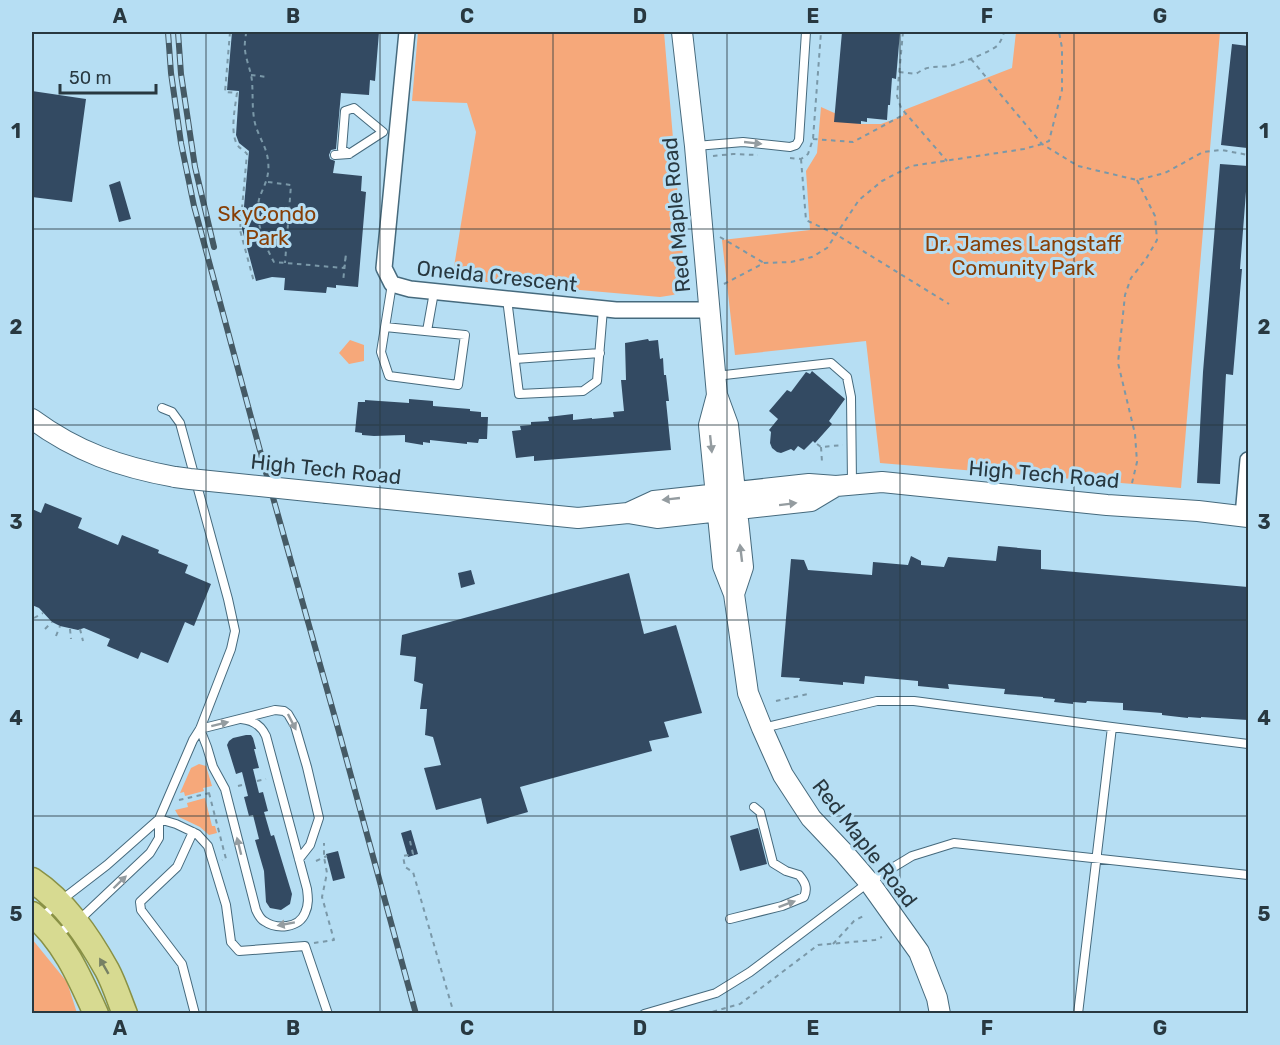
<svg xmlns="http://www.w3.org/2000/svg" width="1280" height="1045" viewBox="0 0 1280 1045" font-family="Rubik,sans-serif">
<rect width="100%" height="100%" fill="#b6def3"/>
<path fill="#f6a87a" d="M 418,32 L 664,32 L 685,280 L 684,290 L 673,295 L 660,297 L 452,279 L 476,132 L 467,103 L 412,101 Z
M 1016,32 L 1220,32 L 1181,488 L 880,463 L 866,341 L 735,355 L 722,240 L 810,230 L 806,171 L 817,153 L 821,107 L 859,124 L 881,124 L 903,116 L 904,110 L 1012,68 Z
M 350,340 L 364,345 L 364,361 L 349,364 L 339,353 Z
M 199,764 L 206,766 L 212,786 L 203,788 L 204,791 L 185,796 L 184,792 L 180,793 L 191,768 Z
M 205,798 L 212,826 L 215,826 L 217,833 L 209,835 L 200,827 L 179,817 L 175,810 L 188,807 L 187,803 Z
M 32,939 L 67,982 L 77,1013 L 32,1013 Z"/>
<path fill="#334a62" d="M 232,32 L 379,32 L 375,81 L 370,80 L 369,95 L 341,93 L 336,149 L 331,150 L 329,155 L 330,159 L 335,161 L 333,173 L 362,176 L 361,191 L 366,192 L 358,287 L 336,285 L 336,288 L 327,287 L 326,293 L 284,290 L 285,278 L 272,277 L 256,281 L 242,229 L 249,151 L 239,143 L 236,135 L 239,91 L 227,90 Z
M 842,32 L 900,32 L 896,79 L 892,78 L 890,105 L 888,105 L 887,120 L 867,118 L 867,122 L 861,121 L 861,124 L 834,122 Z
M 1232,44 L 1248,46 L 1248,134 L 1247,148 L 1221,145 Z
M 32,91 L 86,99 L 72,202 L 32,197 Z
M 1220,164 L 1248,166 L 1240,269 L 1242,269 L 1233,375 L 1226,374 L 1220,484 L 1197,483 L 1203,372 Z
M 120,181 L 131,219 L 119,222 L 109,185 Z
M 648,339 L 649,341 L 658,340 L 660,359 L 663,358 L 664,375 L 666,375 L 669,401 L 666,401 L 671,450 L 534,461 L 534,456 L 516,458 L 512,431 L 521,430 L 520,426 L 531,425 L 531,422 L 549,421 L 548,417 L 573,414 L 573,420 L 592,418 L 592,419 L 614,417 L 613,412 L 624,411 L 621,380 L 626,380 L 625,343 Z
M 812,371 L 845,399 L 829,421 L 832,424 L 815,443 L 813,441 L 804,450 L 798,446 L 794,451 L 791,449 L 781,453 L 777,452 L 772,448 L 770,443 L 771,432 L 769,430 L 778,419 L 769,411 L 787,390 L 791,392 L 806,372 L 810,374 Z
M 409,399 L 433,401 L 433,406 L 470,409 L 470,411 L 481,412 L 481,417 L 488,417 L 487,439 L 479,439 L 478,443 L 467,442 L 467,444 L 430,440 L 430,443 L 423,442 L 423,445 L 405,442 L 405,435 L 374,436 L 362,435 L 362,433 L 355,432 L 358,402 L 365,402 L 365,400 L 409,403 Z
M 45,503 L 82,518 L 78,528 L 118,545 L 122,535 L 159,550 L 158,553 L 188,565 L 185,573 L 211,584 L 194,626 L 185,622 L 168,663 L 141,652 L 138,659 L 107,646 L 110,639 L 84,628 L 78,630 L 60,626 L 52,622 L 39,608 L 32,605 L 32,509 L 41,513 Z
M 998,546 L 1041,550 L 1041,569 L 1248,587 L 1248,720 L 1201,717 L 1201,718 L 1188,717 L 1188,718 L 1162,715 L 1162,713 L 1123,710 L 1123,703 L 1087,701 L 1086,703 L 1073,702 L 1073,704 L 1054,702 L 1055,699 L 1043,698 L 1043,697 L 1004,694 L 1005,689 L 948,684 L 949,689 L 918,686 L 918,681 L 865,676 L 864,684 L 843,682 L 843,685 L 799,681 L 800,678 L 781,677 L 791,559 L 804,560 L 808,570 L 872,575 L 873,562 L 908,565 L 911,556 L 921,561 L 921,565 L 944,567 L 948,557 L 996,561 Z
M 471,570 L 475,584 L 461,588 L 458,573 Z
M 629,573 L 644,634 L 676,625 L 702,713 L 664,722 L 669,737 L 649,741 L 652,751 L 520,787 L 528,812 L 487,824 L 481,798 L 436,810 L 424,768 L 441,765 L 433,737 L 425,735 L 427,709 L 420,709 L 423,684 L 414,681 L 416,657 L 400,655 L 402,635 Z
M 246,735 L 251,735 L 253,738 L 256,749 L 254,749 L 259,768 L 253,769 L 259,793 L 263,792 L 268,811 L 264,812 L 271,836 L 274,835 L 292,894 L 290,904 L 281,910 L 270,908 L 266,902 L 264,871 L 255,840 L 259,839 L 253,815 L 249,816 L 244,797 L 248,796 L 242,772 L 236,774 L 227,745 L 229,741 L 233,738 Z
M 758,828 L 767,864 L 740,871 L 730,836 Z
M 411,830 L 418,854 L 408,857 L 401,833 Z
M 338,851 L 345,878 L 333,881 L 326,854 Z"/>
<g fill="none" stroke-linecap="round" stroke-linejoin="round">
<defs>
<path id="service" d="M 354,108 L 383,132 L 349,154 L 342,149 L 345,111 Z
M 696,146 L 743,142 L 790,147 L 796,145 L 799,140 L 806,32
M 335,155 L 349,154
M 507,299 L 519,394 L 583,391 L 597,381 L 603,309
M 385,327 L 465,335 L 458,385 L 389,376 L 381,352 L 392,284
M 427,331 L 434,292
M 515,359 L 600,353
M 716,376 L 831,363 L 847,377 L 851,397 L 852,483
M 763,728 L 877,701 L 914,701 L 1112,727 L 1248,744
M 200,729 L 207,747 L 213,767 L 225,789 L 256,910 C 258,914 260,919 264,921 C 277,930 299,928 305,913 C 309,905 308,897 307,889 L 266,736 C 261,725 253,720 241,719
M 200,729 L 275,710 L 284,711 L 288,714 L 295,726 L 307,767 L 319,818 L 310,845 L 299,859
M 159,819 L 176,824 L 197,834 L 208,846 L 226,905 L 231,942 L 239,951 L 305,946 L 328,1014
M 193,832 L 177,867 L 140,902 L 141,910 L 182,964 L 195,1014
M 41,918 L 59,902 L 107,865 L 159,819
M 730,919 L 782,906 L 804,897 C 808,888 805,882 799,875 L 786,871 L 773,863 L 760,812 L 754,807
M 55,935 L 77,922 L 150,853 L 159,838 L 159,819 L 193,740 L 200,729 L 231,649 L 235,631 L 228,599 L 180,423 L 172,412 L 162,408
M 644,1014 L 716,993 L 750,972 L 869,882 L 912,856 L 954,843 L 1248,875
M 1078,1014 L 1112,727"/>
<path id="minor" d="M 407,32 L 384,268 L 392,284 L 410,289 L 616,310 L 709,310
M 1243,516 L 1248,460"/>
<path id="tertiary" d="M 682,32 L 695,146 L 717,395 L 728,425 L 743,567 L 734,594
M 717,395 L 709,425 L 723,566 L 734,594 L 748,693 L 762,728 L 783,775 L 811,818 L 845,854 L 869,882 L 919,952 L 937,998 L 940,1014
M 32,419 C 77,452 120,467 175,477
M 327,493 L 578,518 L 628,513 L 657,518 L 811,501 L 836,486
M 628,513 L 654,501 L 809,484 L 836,486 L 882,482 L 1107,505 L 1198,511 L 1248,517"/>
<path id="primary" d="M 32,880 C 65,902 88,936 107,970 C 114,983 119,999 125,1014
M 32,914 C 63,939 80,978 96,1014"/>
</defs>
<use href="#service" stroke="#466a7d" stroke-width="10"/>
<use href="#minor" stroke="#466a7d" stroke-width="18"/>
<use href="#tertiary" stroke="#466a7d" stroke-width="22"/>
<use href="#primary" stroke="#899145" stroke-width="27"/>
<path stroke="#7a98a8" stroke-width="2" stroke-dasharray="4.5 4.5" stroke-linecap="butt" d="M 230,32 L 225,92 L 237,93 C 235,108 229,136 239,147 C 240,148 247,153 247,154 L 240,230 L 254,282
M 246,32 C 246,37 244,44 245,50 C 246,60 251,71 252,81 C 253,93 252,106 254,118 C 256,134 267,146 268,161 C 270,175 265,184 260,196 C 253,217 264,244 274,262 L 344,268 L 346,254 L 343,282
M 903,32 L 897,96 L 901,108 L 947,161
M 971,59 L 1042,144 L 1078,166 L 1137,180 L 1165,173 L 1203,152 L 1222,150 L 1248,155
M 899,72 L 916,74 C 931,63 937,69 953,65 C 963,62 991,52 998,45 C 1001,41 1003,36 1004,32
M 251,75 L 267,77
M 813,139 L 853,142 L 905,114
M 713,156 L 733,154 L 758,155
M 790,158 L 801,159 L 808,154 L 813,139 L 821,32
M 801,159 L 806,220 L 837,235 L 949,304
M 268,182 L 291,185 L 285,263
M 720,237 L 764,263
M 724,284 L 764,263 L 791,262 L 812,257 L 827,248 L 859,200 L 882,181 L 911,166 L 1024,149 L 1042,144 L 1049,141 L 1062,90 L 1062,48 L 1059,32
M 817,444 L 821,447 L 843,445
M 821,447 L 822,462
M 1132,483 L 1137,462 L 1135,434 L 1118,363 L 1125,295 L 1131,278 L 1146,259 L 1157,240 L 1155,216 L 1137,180
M 34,618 L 43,613
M 45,629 L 52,622
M 70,629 L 71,639
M 80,629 L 83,641
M 56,636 L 60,626
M 776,701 L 808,694
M 257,781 L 266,779
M 238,786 L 242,785
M 209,793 L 226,859 L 222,860
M 179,800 L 214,792
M 410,841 L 413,854 L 403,856 L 405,867 L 413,872 L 454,1014
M 316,861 L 327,856
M 314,943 L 334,940 L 322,897 L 327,873 L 324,857 L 324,843
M 833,944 L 854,921 L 865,915
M 704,1014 L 740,1004 L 818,945 L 875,940 L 882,937"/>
<use href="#service" stroke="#fff" stroke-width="8"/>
<use href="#minor" stroke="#fff" stroke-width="15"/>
<use href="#tertiary" stroke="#fff" stroke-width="20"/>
<use href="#primary" stroke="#d7da91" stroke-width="24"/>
<defs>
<path id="rail" d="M 168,32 L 171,73 L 181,143 L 194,206 L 265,469 L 339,732 L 416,1014
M 178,32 L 181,74 L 195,167 L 214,247"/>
</defs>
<use href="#rail" stroke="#455a65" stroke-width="6"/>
<use href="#rail" stroke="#b6def3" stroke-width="4" stroke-dasharray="11" stroke-linecap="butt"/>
<defs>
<path id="tertiary-bridge" d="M 175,477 L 190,479 L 327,493"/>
</defs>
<use href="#tertiary-bridge" stroke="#466a7d" stroke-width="22" stroke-linecap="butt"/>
<use href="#tertiary-bridge" stroke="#fff" stroke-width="20"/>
</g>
<defs><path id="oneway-solid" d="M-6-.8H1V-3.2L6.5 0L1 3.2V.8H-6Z" transform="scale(1.5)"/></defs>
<g fill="#949ca0">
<use href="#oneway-solid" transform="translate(753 143) rotate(6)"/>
<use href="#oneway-solid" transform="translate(711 444) rotate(84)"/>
<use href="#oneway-solid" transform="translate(671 499) rotate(174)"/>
<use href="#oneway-solid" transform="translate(788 504) rotate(-7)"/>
<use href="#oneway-solid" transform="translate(741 553) rotate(-97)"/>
<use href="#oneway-solid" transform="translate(292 722) rotate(63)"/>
<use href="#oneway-solid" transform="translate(220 724) rotate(-14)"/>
<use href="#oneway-solid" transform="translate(239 846) rotate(-104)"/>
<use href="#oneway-solid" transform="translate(120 882) rotate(-44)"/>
<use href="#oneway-solid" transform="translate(787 904) rotate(-20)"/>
<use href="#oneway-solid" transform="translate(286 924) rotate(170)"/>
</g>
<use fill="#778164" href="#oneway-solid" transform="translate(104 966) rotate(-120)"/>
<path fill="none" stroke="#283840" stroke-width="1.5" stroke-opacity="0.55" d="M 206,32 L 206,1014M 380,32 L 380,1014M 553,32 L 553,1014M 727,32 L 727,1014M 900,32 L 900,1014M 1074,32 L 1074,1014M 32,229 L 1248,229M 32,425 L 1248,425M 32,620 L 1248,620M 32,816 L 1248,816"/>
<g text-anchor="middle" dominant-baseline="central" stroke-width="6" stroke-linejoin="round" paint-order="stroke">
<g font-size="21" fill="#873f06" stroke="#b6def3">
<text x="267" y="213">SkyCondo<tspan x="267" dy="24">Park</tspan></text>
<text x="1023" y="243">Dr. James Langstaff<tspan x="1023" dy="24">Comunity Park</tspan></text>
</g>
<g font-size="21" fill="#283840" stroke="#b6def3">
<text transform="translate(676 215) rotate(-95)">Red Maple Road</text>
<text transform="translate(497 276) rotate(6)">Oneida Crescent</text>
<text transform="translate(326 469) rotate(6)">High Tech Road</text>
<text transform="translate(1044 474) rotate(5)">High Tech Road</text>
<text transform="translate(865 843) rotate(52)">Red Maple Road</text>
</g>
</g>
<rect width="1280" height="1045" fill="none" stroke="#b6def3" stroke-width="66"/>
<path d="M60 84v9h96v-9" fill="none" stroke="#283840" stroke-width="3"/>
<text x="69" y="84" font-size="18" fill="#283840" stroke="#b6def3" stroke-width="4.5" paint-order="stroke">50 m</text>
<rect x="33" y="33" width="1214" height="979" fill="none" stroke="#283840" stroke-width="2"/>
<g font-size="20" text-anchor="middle" font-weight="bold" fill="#283840">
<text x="120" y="23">A</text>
<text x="293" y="23">B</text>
<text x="467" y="23">C</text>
<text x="640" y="23">D</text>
<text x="813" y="23">E</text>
<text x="987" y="23">F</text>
<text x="1160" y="23">G</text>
<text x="16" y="138">1</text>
<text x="1264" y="138">1</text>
<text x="16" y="334">2</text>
<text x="1264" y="334">2</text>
<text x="16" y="529">3</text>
<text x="1264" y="529">3</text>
<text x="16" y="725">4</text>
<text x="1264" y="725">4</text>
<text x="16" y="921">5</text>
<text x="1264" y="921">5</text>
<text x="120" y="1035">A</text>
<text x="293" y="1035">B</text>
<text x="467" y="1035">C</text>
<text x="640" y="1035">D</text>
<text x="813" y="1035">E</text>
<text x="987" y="1035">F</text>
<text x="1160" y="1035">G</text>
</g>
</svg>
